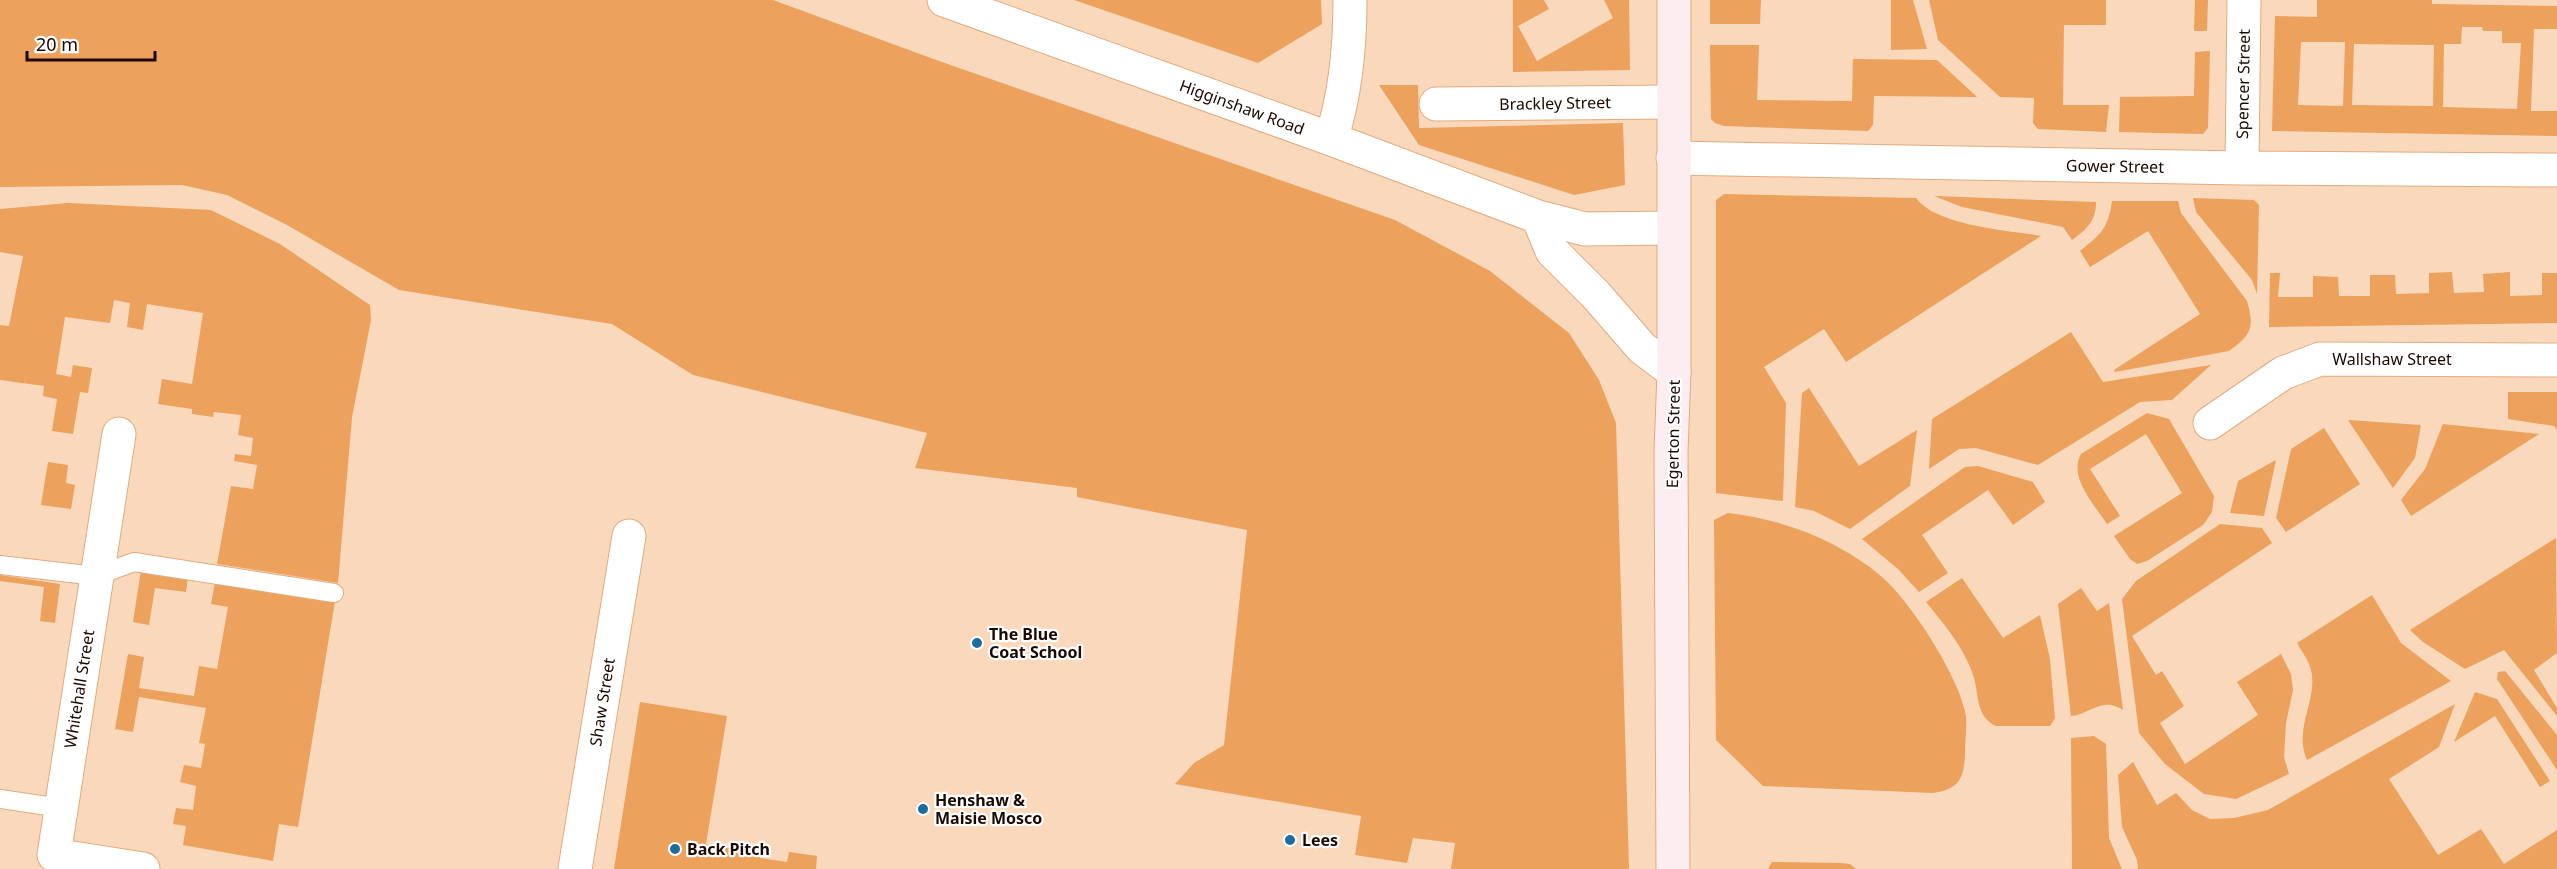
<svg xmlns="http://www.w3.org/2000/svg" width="2557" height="869" viewBox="0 0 2557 869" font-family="'Noto Sans',sans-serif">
<rect width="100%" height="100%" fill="#fad8bb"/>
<path fill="#eca15c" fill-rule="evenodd" d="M 0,0 L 773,0 L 939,61 L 1395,220 L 1490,271 L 1569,333 L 1599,380 L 1616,423 L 1629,869 L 1451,869 L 1455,843 L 1413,838 L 1407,863 L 1355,855 L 1361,816 L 1175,784 L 1194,763 L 1224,745 L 1247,530 L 1077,497 L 1077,488 L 915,468 L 927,433 L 693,375 L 612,324 L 399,290 L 287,225 L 227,195 L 182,185 L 0,187 Z
M 1074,0 L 1321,0 L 1322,24 L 1258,63 Z
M 1513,0 L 1544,0 L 1549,9 L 1518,26 L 1537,61 L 1613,18 L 1604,0 L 1629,0 L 1630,70 L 1513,72 Z
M 1710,0 L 1761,0 L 1760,24 L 1710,24 Z
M 1891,0 L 1913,0 L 1927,49 L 1891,50 Z
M 1929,0 L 2106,0 L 2106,25 L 2064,25 L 2063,105 L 2109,105 L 2106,132 L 2038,129 L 2033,123 L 2034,98 L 2000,97 L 1938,40 Z
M 2195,0 L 2208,0 L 2207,31 L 2194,31 Z
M 2317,0 L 2432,0 L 2432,4 L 2557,6 L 2557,29 L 2534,29 L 2531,111 L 2557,111 L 2557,136 L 2272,131 L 2275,16 L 2317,17 ZM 2462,27 L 2482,27 L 2483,31 L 2502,31 L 2502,43 L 2521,43 L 2517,109 L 2443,107 L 2444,44 L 2461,44 ZM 2301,42 L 2345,42 L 2343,106 L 2298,105 ZM 2354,44 L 2434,45 L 2433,106 L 2352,105 Z
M 1710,45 L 1759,45 L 1757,100 L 1852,101 L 1853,59 L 1937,60 L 1977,97 L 1874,96 L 1873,125 L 1868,131 L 1724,126 L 1715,123 L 1711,119 Z
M 2210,51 L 2208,128 L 2203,134 L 2119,132 L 2120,97 L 2194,96 L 2195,52 Z
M 1379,85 L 1418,85 L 1419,128 L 1623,123 L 1625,185 L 1574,195 L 1419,145 Z
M 1724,194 L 1916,198 C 1936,226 2008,230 2041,236 L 1846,362 L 1824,329 L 1764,367 L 1786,403 L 1783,501 L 1716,493 L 1716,200 Z
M 1934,196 L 2096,202 C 2096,221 2087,229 2072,240 L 2063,227 L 1962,207 Z
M 2193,198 L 2254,200 L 2259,205 L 2257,294 L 2252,280 L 2196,212 Z
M 2112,201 L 2178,201 L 2181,213 L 2247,301 C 2255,328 2251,335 2229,351 L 2115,372 L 2114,370 L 2200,314 L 2148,231 L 2090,267 L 2080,251 C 2101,234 2108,229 2112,201 Z
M 68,203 L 211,210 L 280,244 L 370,305 L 371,320 L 352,417 L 338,583 L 217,564 L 231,486 L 253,489 L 257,465 L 234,461 L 235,454 L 251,456 L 253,438 L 238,435 L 241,415 L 214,412 L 213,417 L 192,414 L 192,409 L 158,404 L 162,379 L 192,384 L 203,313 L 147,304 L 143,330 L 127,327 L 130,303 L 114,300 L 110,323 L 65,317 L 56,374 L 71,377 L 73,365 L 92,368 L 88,393 L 80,392 L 73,434 L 52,431 L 57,399 L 43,396 L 44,386 L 0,380 L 0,325 L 9,326 L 23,256 L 0,252 L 0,209 Z
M 2452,272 L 2454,293 L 2484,292 L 2483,274 L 2510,272 L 2510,296 L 2542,295 L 2542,273 L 2557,273 L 2557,323 L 2269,327 L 2270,273 L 2280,273 L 2278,297 L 2313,297 L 2313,276 L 2338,277 L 2339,296 L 2370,296 L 2370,275 L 2395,275 L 2396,294 L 2429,293 L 2429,273 Z
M 2071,332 L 2103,382 L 2211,365 L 2172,400 L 2140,402 L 2038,465 L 1976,448 L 1959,449 L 1929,469 L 1932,419 Z
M 1809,388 L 1859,466 L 1917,430 L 1910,486 L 1850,529 L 1814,511 L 1795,507 L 1802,393 Z
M 2508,392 L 2557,392 L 2557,430 L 2554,426 L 2508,419 Z
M 2147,413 L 2169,419 L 2214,496 L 2212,512 L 2203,525 L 2147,561 L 2137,564 L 2130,559 L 2114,536 L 2182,493 L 2146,434 L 2090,469 L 2120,516 L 2107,524 C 2094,504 2068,477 2081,454 Z
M 2348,420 L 2421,425 L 2415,458 L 2393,488 Z
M 2443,424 L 2539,434 L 2411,516 L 2401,500 L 2425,469 Z
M 2324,428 L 2360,484 L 2286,532 L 2276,518 L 2291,449 Z
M 2276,460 L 2264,516 L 2230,513 L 2238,481 Z
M 48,462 L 68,465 L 66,483 L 75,485 L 71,509 L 41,505 Z
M 1978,466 L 2033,482 L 2045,502 L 2013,525 L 1988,490 L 1922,535 L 1948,573 L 1919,592 L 1898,569 L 1862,539 L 1965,467 Z
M 1728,513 C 1783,519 1840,541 1882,577 C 1911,602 1960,678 1966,716 C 1967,728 1965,741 1965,753 C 1964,778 1960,789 1933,793 L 1763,786 L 1716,740 L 1714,520 Z
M 2220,524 L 2262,528 L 2272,543 L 2132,636 L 2156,675 L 2162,671 L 2184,706 L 2160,723 L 2185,764 L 2258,715 L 2237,682 L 2281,654 L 2291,674 L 2293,690 L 2286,723 L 2284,757 L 2289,774 L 2236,799 L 2204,794 L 2165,764 L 2139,733 L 2122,599 L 2136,581 Z
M 2556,538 L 2557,653 L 2534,670 L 2557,708 L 2557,716 L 2504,650 L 2465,669 L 2423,642 L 2410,630 Z
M 141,570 L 188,577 L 186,592 L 155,588 L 149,625 L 133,622 Z
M 0,575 L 60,584 L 55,623 L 40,621 L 44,587 L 0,581 Z
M 1962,578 L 2003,638 L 2040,615 L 2050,659 L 2055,718 L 2050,726 L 1996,726 C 1976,717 1979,696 1974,678 C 1966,650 1944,624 1926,602 Z
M 215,582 L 335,601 L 298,827 L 279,824 L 273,861 L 183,845 L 186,826 L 173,824 L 176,808 L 193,810 L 196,786 L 180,782 L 184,765 L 201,768 L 205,744 L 199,743 L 206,708 L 139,697 L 133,732 L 115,729 L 128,654 L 144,657 L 139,688 L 194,696 L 199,666 L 217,669 L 228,607 L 211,604 Z
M 2081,588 L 2097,611 L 2109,603 L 2123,710 C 2102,696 2091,714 2071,716 L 2058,604 Z
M 2372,595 L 2401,643 L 2451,681 L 2307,760 C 2292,726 2322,695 2309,664 C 2306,657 2301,650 2297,643 Z
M 2505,671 L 2557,735 L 2557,770 L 2497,679 L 2498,672 Z
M 2475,692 L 2497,699 L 2550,781 L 2540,787 L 2495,716 L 2454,742 Z
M 640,702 L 727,716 L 706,844 L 760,854 L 760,858 L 787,862 L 789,852 L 817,856 L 816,869 L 614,869 Z
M 2455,704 L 2439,747 L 2389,779 L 2438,855 L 2481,829 L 2504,864 L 2557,830 L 2557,869 L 2138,869 L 2137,860 L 2122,827 L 2118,775 L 2133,762 L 2157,805 L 2176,793 L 2192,810 L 2210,819 L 2234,818 L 2268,810 Z
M 2094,736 L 2106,744 L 2109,838 L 2122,869 L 2072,869 L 2071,738 Z
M 1772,862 L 1841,863 L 1850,864 L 1856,869 L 1768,869 Z"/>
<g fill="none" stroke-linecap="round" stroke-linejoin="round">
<defs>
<path id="lane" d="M 0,565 L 96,576 L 134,562 L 334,593
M 0,799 L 61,808"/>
<path id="street" d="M 944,0 L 1331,139 L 1538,217 L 1585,229 L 1673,228
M 1436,104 L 1673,102
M 1331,139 C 1346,94 1350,47 1350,0
M 1673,158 L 2242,168 L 2557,170
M 2242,168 L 2244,0
M 1538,217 L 1552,251 L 1596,295 L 1642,348 L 1674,372
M 2210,423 L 2283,373 L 2320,359 L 2557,360
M 119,434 L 54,855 L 143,869
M 575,869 L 629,536"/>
<path id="secondary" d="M 1673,869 L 1671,452 L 1674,372 L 1674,0"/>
</defs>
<use href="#lane" stroke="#e2ab7d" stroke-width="20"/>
<use href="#street" stroke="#e2ab7d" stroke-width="35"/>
<use href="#secondary" stroke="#e2ab7d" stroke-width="35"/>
<use href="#lane" stroke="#fff" stroke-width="18"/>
<use href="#street" stroke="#fff" stroke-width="33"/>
<use href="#secondary" stroke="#fcedf1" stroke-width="33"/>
</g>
<g fill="#1c6c9e" stroke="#fff" stroke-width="2">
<circle cx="977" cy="643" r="6"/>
<circle cx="923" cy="809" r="6"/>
<circle cx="1290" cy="840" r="6"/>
<circle cx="675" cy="849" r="6"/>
</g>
<g text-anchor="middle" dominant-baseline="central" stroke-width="4.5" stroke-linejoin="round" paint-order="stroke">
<g font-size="16" fill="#1b0800" stroke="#fff">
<text transform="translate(2243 84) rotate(-89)">Spencer Street</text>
<text transform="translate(1555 103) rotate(-1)">Brackley Street</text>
<text transform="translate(1242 107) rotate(20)">Higginshaw Road</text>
<text transform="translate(2115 166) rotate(1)">Gower Street</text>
<text x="2392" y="359">Wallshaw Street</text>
<text transform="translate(1673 434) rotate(-89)">Egerton Street</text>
<text transform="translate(79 689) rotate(-81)">Whitehall Street</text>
<text transform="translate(602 702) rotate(-81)">Shaw Street</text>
</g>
<g font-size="16" font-weight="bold" fill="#1b0800" stroke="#fff" text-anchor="start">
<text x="989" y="634">The Blue<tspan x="989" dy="18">Coat School</tspan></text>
<text x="935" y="800">Henshaw &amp;<tspan x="935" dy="18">Maisie Mosco</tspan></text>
<text x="1302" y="840">Lees</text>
<text x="687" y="849">Back Pitch</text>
</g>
</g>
<path d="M27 51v9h128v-9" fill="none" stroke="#1b0800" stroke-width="3"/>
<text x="36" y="51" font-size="18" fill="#1b0800" stroke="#ffffff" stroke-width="4.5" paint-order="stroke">20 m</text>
</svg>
